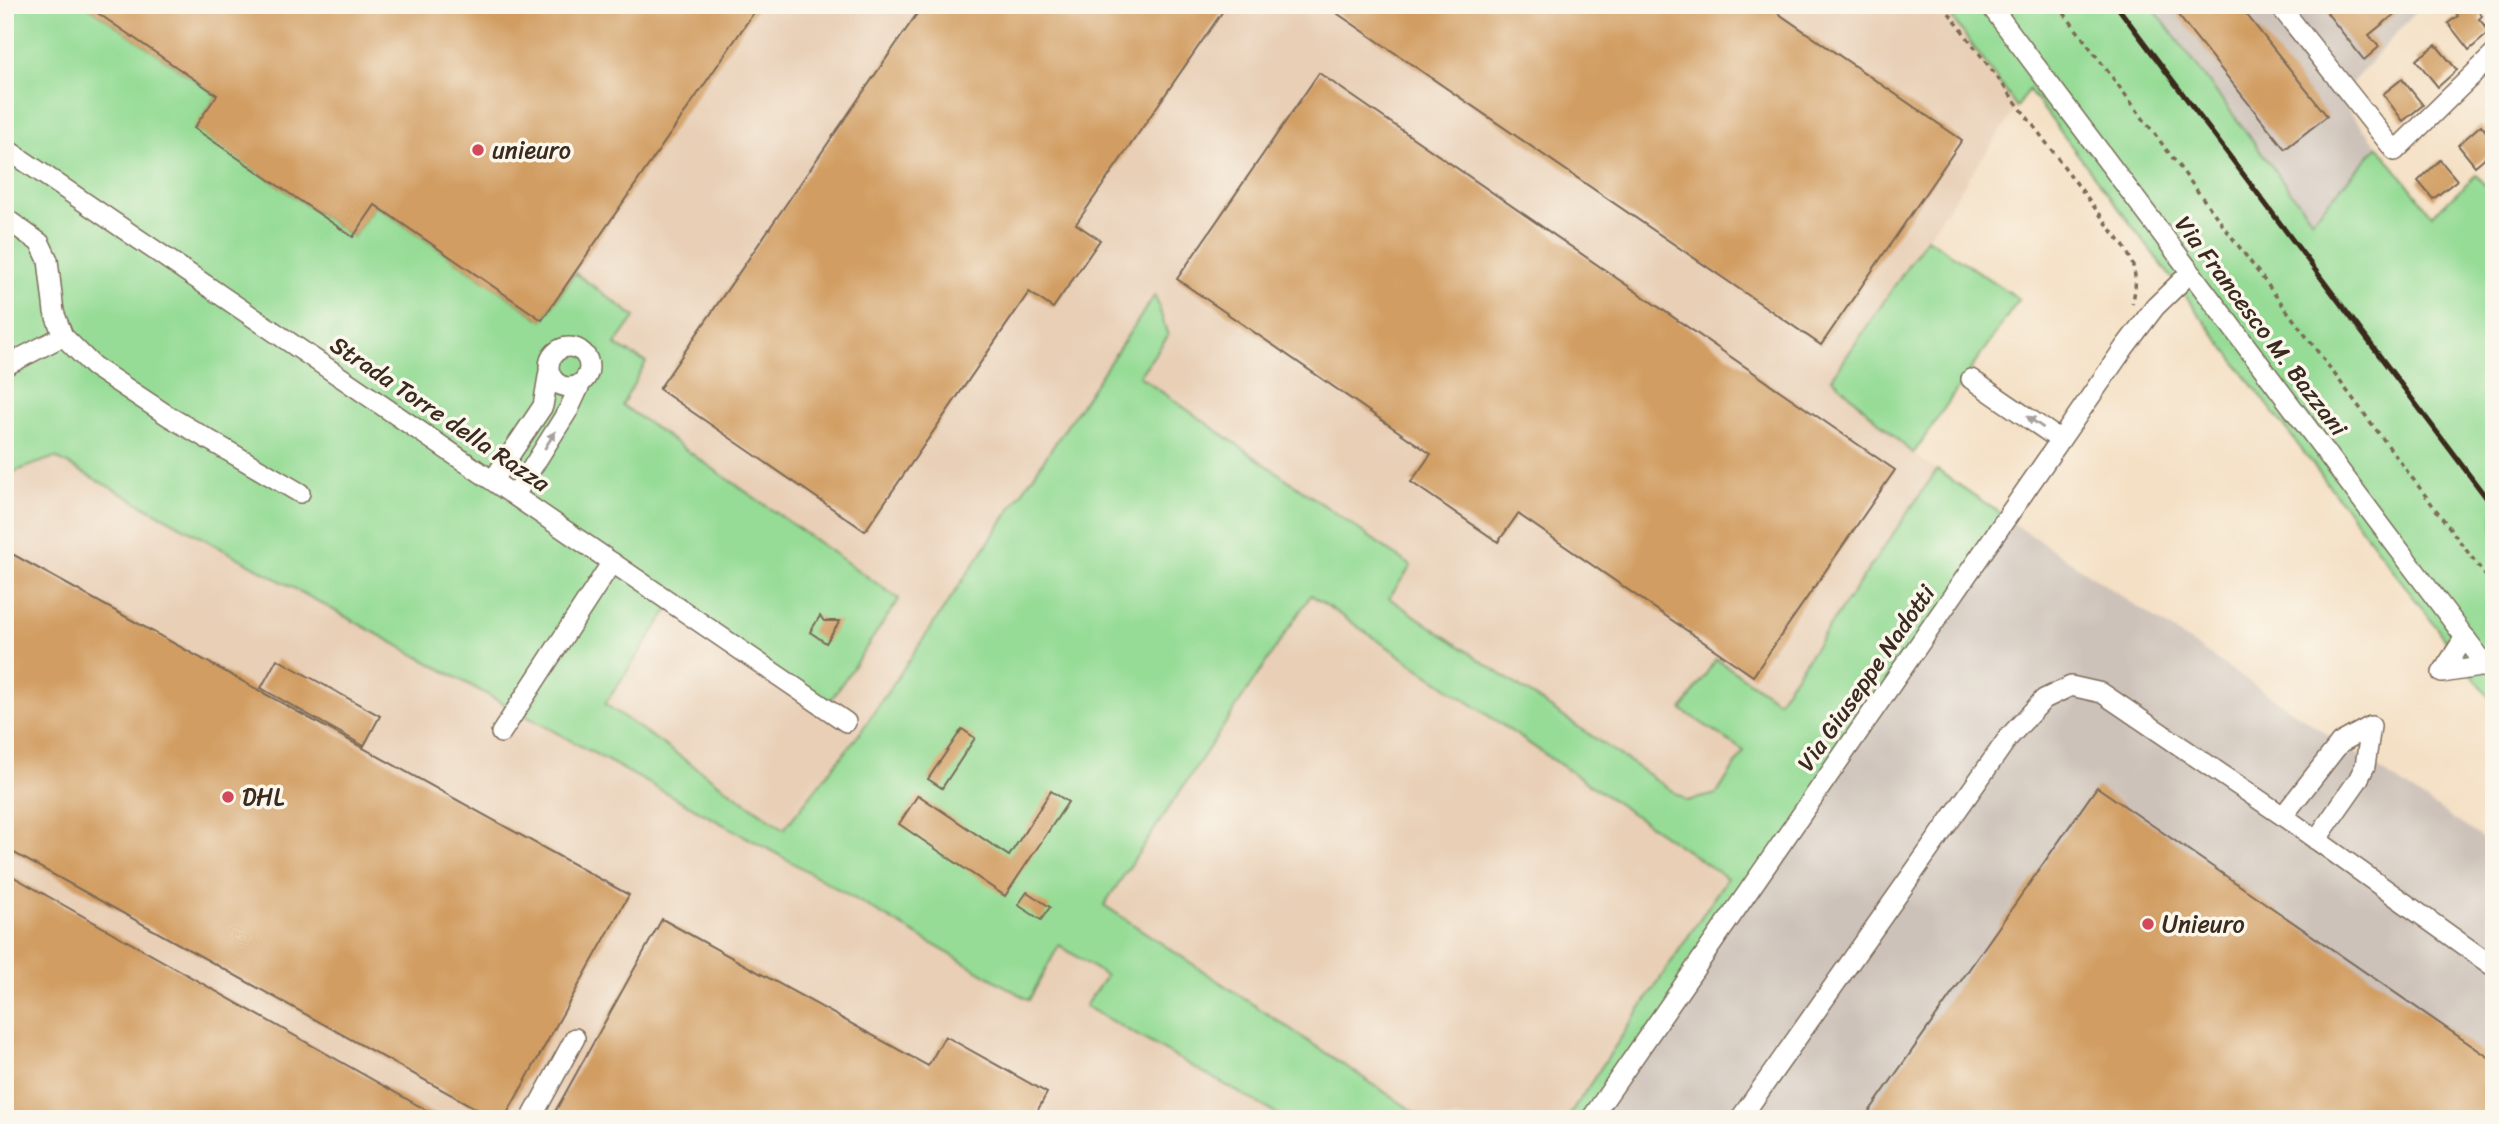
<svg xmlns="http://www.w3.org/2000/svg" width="2499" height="1124" viewBox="0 0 2499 1124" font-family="Sriracha,sans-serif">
<rect width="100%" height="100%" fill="#fbf7ec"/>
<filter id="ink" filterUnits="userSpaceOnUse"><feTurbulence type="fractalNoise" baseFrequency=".0143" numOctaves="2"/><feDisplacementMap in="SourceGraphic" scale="14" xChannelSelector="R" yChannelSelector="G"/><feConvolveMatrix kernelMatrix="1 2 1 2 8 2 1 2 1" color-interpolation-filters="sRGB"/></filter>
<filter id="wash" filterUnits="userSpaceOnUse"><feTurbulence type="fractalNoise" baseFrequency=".00686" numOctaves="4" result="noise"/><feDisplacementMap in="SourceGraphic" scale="28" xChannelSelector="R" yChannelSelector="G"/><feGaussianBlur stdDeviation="1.57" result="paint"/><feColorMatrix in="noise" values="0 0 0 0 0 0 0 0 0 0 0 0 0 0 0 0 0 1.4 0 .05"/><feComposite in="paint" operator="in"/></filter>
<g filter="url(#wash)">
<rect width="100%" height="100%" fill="#f4e0c5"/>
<path fill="#e8cfb6" d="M 5,5 L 1964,5 L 2029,90 L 1927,238 L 2019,299 L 1913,454 L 2004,517 L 1594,1119 L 5,1119 Z"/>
<path fill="#cdc2b9" d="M 2151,5 L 2422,5 L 2338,98 L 2378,146 L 2312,220 Z
M 2004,517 L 2494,846 L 2494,1119 L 1594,1119 Z"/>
<path fill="#96dc96" stroke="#68835a" stroke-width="2" d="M 5,5 L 86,5 L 217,95 L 195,128 L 353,237 L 375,205 L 542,320 L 575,273 L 635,317 L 615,345 L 646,362 L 622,405 L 899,599 L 826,707 L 670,607 L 605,704 L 784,829 L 860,733 L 1155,295 L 1168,336 L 1139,376 L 1411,566 L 1389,598 L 1687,801 L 1717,794 L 1744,751 L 1682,710 L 1716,659 L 1778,701 L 1937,470 L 2007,518 L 1594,1119 L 1567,1119 L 1727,878 L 1311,595 L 1104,905 L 1425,1119 L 1286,1119 L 1085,1006 L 1106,976 L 1059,945 L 1029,1000 L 781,856 L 55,457 L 5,475 Z
M 1943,5 L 2151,5 L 2312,220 L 2378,146 L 2432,215 L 2476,175 L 2494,196 L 2494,703 L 2029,90 L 2017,107 Z
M 1927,238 L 2019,299 L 1913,454 L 1832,378 Z"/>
<g id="blocks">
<path fill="#d19d62" d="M 86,5 L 759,5 L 542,320 L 375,205 L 353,237 L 194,128 L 217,95 Z
M 923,5 L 1227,5 L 1076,224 L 1100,240 L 1053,308 L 1029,292 L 865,531 L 659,389 Z
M 1325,5 L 1766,5 L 1962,140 L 1821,345 Z
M 2170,5 L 2239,5 L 2327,116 L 2285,149 Z
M 2337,5 L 2406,5 L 2369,35 L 2379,47 L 2364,60 L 2327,13 Z
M 2454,5 L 2474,5 L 2482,16 L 2479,19 L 2490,32 L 2469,50 L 2448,23 L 2458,16 L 2452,7 Z
M 2436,45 L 2457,70 L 2438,87 L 2416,60 Z
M 1319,73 L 1895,470 L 1753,676 L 1518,514 L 1498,542 L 1411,482 L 1431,454 L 1177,279 Z
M 2402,79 L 2423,105 L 2403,121 L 2383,94 Z
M 2481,125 L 2494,141 L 2494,150 L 2475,166 L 2458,145 Z
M 2440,160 L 2457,180 L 2433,199 L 2418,181 Z
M 5,550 L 629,895 L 504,1119 L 495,1119 L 5,848 Z
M 820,616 L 824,621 L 840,621 L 826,643 L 810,632 Z
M 277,659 L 380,716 L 364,746 L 261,688 Z
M 962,729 L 975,738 L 942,788 L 928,779 Z
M 2097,787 L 2494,1061 L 2494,1119 L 1864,1119 Z
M 1051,791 L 1068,802 L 1005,896 L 899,824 L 918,795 L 1009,856 Z
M 5,872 L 442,1119 L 5,1119 Z
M 1027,892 L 1050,907 L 1041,920 L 1018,905 Z
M 662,919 L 928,1066 L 945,1036 L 1047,1093 L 1033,1119 L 551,1119 Z"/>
</g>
</g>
<g filter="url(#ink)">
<use href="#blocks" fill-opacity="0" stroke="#7c6a58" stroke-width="2"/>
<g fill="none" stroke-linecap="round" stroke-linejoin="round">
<defs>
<path id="minor" d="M 1990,5 L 2494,676
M 2279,5 L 2395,151 L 2494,54
M 5,148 L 846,722
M 5,218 L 40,243 L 48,260 L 54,312 L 63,336 L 93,366 L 170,417 L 300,493
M549 367a20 20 0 1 1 40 0a20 20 0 1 1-40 0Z
M 5,366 L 63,336
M 1971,379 L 2060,440
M 493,480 L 543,406 L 549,371
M 515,495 L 569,409 L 581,383
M 2442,673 L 2486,666
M 2442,673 L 2465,637
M 501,733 L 612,562
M 2283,816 L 2340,743 L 2371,726
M 2316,840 L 2358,780 L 2365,766 L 2371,726
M 531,1119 L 575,1038
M 1591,1119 L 2124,348 L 2155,307 L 2190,273
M 1740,1119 L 2008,738 L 2044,699 L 2071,686 L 2102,693 L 2283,816 L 2494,967"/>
</defs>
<use href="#minor" stroke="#7c6a58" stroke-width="22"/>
<path stroke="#7c6a58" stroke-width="3.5" stroke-dasharray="5 5" stroke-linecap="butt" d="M 1943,5 L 2125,248 C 2136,267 2138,283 2132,304
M 2058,5 L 2494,587"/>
<use href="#minor" stroke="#fff" stroke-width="19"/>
<path stroke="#3b2a1e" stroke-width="5" d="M 2116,5 L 2494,508"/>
</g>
<defs><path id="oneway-solid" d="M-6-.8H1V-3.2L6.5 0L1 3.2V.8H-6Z" transform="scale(1.75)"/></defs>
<g fill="#a79f9a">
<use href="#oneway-solid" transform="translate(2035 422) rotate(-145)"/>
<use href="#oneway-solid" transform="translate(550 440) rotate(-58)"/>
</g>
</g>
<g fill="#d1495b" stroke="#fbf7ec" stroke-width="2.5">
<circle cx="478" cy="150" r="7"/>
<circle cx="228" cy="797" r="7"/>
<circle cx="2148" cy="924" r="7"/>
</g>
<g text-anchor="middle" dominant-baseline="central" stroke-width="7" stroke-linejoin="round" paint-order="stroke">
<g font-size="24" fill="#3b2a1e" stroke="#fbf7ec" text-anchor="start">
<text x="492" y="150">unieuro</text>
<text x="242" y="797">DHL</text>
<text x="2162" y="924">Unieuro</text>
</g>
<g font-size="24" fill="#3b2a1e" stroke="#fbf7ec">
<text transform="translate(2261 326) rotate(53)">Via Francesco M. Bazzani</text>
<text transform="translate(440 414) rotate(34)">Strada Torre della Razza</text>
<text transform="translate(1866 678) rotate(-55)">Via Giuseppe Nadotti</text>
</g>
</g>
<rect width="2499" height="1124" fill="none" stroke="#fbf7ec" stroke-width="28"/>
</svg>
